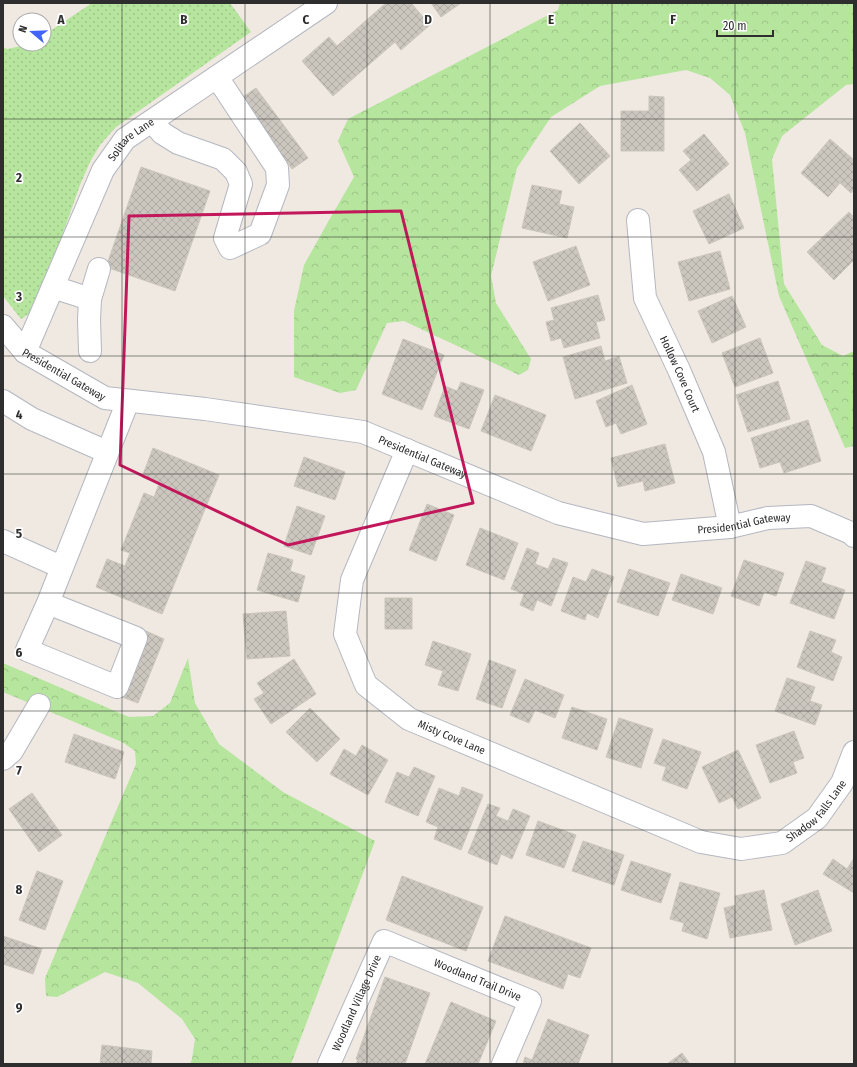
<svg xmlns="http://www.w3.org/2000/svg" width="857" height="1067" viewBox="0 0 857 1067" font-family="'Fira Sans Condensed',sans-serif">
<defs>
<pattern id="grass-dots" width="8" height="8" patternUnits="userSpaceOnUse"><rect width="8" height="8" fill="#b6e59e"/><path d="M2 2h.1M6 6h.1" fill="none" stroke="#9dc588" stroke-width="1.8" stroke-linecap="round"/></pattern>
<pattern id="forest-crowns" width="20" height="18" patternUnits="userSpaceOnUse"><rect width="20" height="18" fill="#b6e59e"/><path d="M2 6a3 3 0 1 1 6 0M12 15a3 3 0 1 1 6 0" fill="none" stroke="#9dc588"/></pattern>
<pattern id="building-cross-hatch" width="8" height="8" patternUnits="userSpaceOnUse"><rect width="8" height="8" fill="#cbc7bf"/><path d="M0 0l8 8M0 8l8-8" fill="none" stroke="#afaba4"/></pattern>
</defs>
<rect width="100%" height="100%" fill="#efe9e1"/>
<path fill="url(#grass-dots)" d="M 92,3 L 230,3 L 251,32 L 116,127 L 100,145 L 90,162 L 80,185 L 39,301 L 33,311 L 21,319 L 3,296 L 3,47 L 7,49 L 31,44 L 44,44 L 44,35 Z"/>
<path fill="url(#forest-crowns)" d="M 560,3 L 854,3 L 854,84 L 846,85 L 782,136 L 772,159 L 784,284 L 822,345 L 843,356 L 854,351 L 854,446 L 845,448 L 779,296 L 745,133 L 730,95 L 710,78 L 686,70 L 600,86 L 551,117 L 517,168 L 491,276 L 496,303 L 531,359 L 528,370 L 519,375 L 404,321 L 387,323 L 356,390 L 340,393 L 294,377 L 294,311 L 304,265 L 328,222 L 354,177 L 338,141 L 348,119 L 558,10 Z
M 188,658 L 195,703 L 219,744 L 283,792 L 375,841 L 291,1064 L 190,1064 L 192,1059 L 195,1039 L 182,1019 L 138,983 L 105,972 L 57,997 L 46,996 L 45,978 L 136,764 L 135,751 L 122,742 L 3,692 L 3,663 L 129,717 L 153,716 L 170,703 Z"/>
<path fill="url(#building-cross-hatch)" stroke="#cbc5ba" d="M 386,3 L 411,3 L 430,25 L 401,50 L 395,42 L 333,96 L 302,61 L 329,37 L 337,46 Z
M 431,3 L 461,3 L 441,17 Z
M 256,88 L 308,158 L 292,169 L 240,99 Z
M 649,96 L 664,97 L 664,151 L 621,151 L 621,111 L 649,111 Z
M 580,123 L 610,156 L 579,184 L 550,151 Z
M 704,134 L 729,164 L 697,191 L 679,170 L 691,160 L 683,151 Z
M 830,139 L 854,160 L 854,189 L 851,193 L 840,183 L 828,197 L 801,173 Z
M 141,167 L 210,191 L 175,291 L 106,267 Z
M 532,185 L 562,191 L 559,204 L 574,207 L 567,238 L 522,228 Z
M 729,194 L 744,228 L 709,244 L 693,211 Z
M 849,212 L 854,217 L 854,260 L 834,280 L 807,252 Z
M 576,246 L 590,285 L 548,301 L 533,262 Z
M 720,251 L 730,289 L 689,301 L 678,262 Z
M 598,295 L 605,320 L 596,322 L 600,338 L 564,348 L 561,338 L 551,341 L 546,322 L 554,320 L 551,308 Z
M 732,296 L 746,327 L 712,343 L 698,311 Z
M 760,338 L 773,373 L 735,387 L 722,353 Z
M 403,339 L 444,355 L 422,410 L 382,394 Z
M 601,346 L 605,361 L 619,356 L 627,383 L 575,399 L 563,357 Z
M 778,381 L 790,419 L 748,432 L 736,395 Z
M 461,382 L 484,390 L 469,429 L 434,416 L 445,386 L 457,391 Z
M 632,385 L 647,424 L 621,434 L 616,423 L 606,427 L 596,401 Z
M 495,395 L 546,415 L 531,451 L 481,431 Z
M 808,420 L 821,461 L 784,473 L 780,462 L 760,468 L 751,438 Z
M 665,444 L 675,483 L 645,491 L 643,481 L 618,487 L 611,458 Z
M 153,448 L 219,475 L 162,614 L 96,587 L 107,559 L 125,566 L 130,553 L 121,550 L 144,493 L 154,497 L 159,484 L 142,477 Z
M 304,457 L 345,472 L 335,500 L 294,486 Z
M 427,504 L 454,515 L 436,561 L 409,550 Z
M 297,506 L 325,516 L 311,555 L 284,546 Z
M 480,528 L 518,543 L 504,580 L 466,565 Z
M 527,548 L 539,553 L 535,564 L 548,569 L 553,558 L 568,563 L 551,606 L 537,600 L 533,611 L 520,605 L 524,594 L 511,589 Z
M 268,553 L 293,560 L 290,571 L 305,576 L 298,602 L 257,590 Z
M 744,560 L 784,573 L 776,596 L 764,592 L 759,606 L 731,596 Z
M 806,561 L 826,568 L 821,582 L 845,590 L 834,619 L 790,603 Z
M 592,569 L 614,577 L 598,618 L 587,613 L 585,620 L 561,611 L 573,577 L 586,582 Z
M 629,569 L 670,583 L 658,616 L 617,602 Z
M 681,574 L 722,588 L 713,614 L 672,600 Z
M 385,598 L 412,598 L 412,629 L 385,629 Z
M 286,611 L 290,656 L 247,659 L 243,614 Z
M 146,631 L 164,639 L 138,703 L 119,696 Z
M 810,631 L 836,640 L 831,652 L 842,657 L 833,681 L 797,667 Z
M 433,641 L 471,654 L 458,691 L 438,685 L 443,671 L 425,665 Z
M 294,659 L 316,694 L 271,724 L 254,699 L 264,693 L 257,683 Z
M 489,660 L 516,670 L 502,708 L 476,699 Z
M 787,678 L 815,687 L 810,701 L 822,705 L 815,725 L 775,711 Z
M 525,679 L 564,695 L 555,718 L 535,710 L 529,723 L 510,715 Z
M 572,707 L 607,719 L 597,750 L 562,738 Z
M 310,708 L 340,739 L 317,762 L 286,732 Z
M 619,718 L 653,729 L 641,768 L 606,757 Z
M 794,731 L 804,758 L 793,762 L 797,773 L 770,783 L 756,745 Z
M 74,734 L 124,752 L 115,779 L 65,762 Z
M 663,739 L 701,752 L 687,789 L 662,780 L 666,767 L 654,763 Z
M 362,745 L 388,760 L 368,795 L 330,774 L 344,749 L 356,756 Z
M 738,750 L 761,798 L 738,809 L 732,797 L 719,803 L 702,767 Z
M 414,767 L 435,776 L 418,816 L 385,802 L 397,772 L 409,777 Z
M 462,787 L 483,795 L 461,850 L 434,839 L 438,827 L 426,822 L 439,788 L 459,796 Z
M 32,793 L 62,835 L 39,852 L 9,809 Z
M 488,804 L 500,808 L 496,816 L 508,821 L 513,809 L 530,816 L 512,859 L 501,854 L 497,865 L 468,853 Z
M 538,821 L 576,835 L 564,868 L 526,855 Z
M 583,841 L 624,855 L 614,885 L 572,871 Z
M 854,858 L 854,893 L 823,874 L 833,859 L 847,869 Z
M 631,861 L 671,874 L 661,903 L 621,890 Z
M 37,871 L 63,881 L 45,930 L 19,920 Z
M 402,876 L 483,907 L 466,951 L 386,920 Z
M 680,882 L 720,893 L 707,939 L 682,931 L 684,923 L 670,919 Z
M 764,890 L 772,930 L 730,938 L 724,908 L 736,905 L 735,896 Z
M 818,890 L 832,931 L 795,945 L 781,904 Z
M 505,916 L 591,948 L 580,978 L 568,974 L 563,989 L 488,961 Z
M 3,936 L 42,949 L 33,974 L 3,964 Z
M 385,977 L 430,993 L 405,1064 L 356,1064 L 358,1060 L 356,1059 Z
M 451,1002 L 496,1021 L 478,1064 L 425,1064 Z
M 548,1019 L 589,1035 L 578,1064 L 523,1064 L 525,1057 L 532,1060 Z
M 102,1045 L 152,1051 L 151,1064 L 100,1064 Z
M 682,1053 L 690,1064 L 667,1064 Z"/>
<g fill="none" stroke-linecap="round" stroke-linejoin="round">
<defs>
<g id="minor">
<path d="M 152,121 L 162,133 L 178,143 L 223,159 L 236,172 L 241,184 L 225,238 L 230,248 L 260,234 L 278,185 L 277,168 L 217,77"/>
<path id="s1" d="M 638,220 L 645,298 L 679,370 L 714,452 L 730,527"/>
<path d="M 53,287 L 90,299"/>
<path id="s2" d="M 3,326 L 25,352 L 105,398 L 205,409 L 363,432 L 558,513 L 643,534 L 730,527 L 768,518 L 811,516 L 851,533 L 854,536"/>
<path d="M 90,351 L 89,320 L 90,299 L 99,269"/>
<path id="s3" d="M 25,352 L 103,170 L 125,139 L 326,3"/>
<path d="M 3,401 L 32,419 L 107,452"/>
<path id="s4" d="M 407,450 L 352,580 L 345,634 L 366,685 L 409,719 L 701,842 L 741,849 L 782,843 L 817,818 L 842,783 L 854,752"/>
<path d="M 3,541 L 61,567"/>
<path d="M 48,603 L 27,650 L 117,687 L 136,638 L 48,603 L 128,401"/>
<path d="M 3,759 L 12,751 L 39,705"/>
<path id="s5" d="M 329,1064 L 384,941 L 530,1001 L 503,1064"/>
</g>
</defs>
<use href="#minor" stroke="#b4b7c1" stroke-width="24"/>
<use href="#minor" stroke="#fff" stroke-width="22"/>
</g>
<path fill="none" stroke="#c2185b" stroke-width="3" stroke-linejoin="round" d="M 401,211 L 473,503 L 288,545 L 120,465 L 129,216 Z"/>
<path fill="none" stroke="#2e2e2e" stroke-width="1" stroke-opacity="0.55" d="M 122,3 L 122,1064M 245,3 L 245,1064M 367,3 L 367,1064M 490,3 L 490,1064M 612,3 L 612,1064M 735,3 L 735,1064M 3,119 L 854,119M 3,237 L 854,237M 3,356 L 854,356M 3,474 L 854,474M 3,593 L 854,593M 3,711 L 854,711M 3,830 L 854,830M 3,948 L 854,948"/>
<g text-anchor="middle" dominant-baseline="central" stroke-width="3.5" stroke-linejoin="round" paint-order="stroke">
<g font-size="11" fill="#2e2e2e" stroke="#fff">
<text stroke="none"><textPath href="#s3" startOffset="240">Solitare Lane</textPath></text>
<text stroke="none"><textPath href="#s2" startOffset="79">Presidential Gateway</textPath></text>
<text stroke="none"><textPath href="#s1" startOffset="162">Hollow Cove Court</textPath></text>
<text stroke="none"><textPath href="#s2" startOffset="451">Presidential Gateway</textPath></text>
<text stroke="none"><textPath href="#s2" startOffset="787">Presidential Gateway</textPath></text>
<text stroke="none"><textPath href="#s4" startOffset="352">Misty Cove Lane</textPath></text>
<text stroke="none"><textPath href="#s4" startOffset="752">Shadow Falls Lane</textPath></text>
<text stroke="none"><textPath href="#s5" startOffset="236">Woodland Trail Drive</textPath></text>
<text stroke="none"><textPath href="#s5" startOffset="67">Woodland Village Drive</textPath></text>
</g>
</g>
<g font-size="13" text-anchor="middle" font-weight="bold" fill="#2e2e2e" stroke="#fff" stroke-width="3.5" stroke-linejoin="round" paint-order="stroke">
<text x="61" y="24">A</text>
<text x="184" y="24">B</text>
<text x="306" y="24">C</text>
<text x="428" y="24">D</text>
<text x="551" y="24">E</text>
<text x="673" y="24">F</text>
<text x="19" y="182">2</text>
<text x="19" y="301">3</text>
<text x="19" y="419">4</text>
<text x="19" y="538">5</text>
<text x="19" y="657">6</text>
<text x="19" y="775">7</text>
<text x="19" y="894">8</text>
<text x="19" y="1012">9</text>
</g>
<rect width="857" height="1067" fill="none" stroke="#2e2e2e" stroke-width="8"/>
<g transform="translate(32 32) rotate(289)"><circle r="19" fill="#ffffff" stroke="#ababab"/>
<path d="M0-3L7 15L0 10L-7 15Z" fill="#4264fb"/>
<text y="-6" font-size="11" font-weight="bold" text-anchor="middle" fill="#2e2e2e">N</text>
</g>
<path d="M717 30v6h56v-6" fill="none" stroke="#2e2e2e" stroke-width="2"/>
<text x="723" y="30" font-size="12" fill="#2e2e2e" stroke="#ffffff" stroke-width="3" paint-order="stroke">20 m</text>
</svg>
